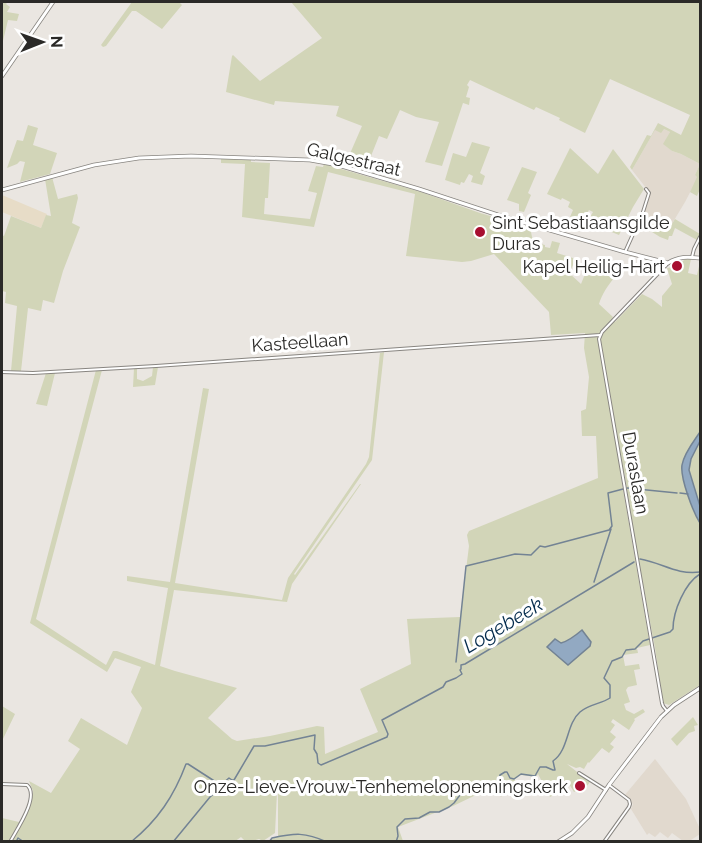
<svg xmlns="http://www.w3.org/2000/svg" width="702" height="843" viewBox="0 0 702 843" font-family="Raleway,sans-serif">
<rect width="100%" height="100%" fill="#eae6e1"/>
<path fill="#e1d9ce" d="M 664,129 L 670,132 L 664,144 L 672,151 L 681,154 L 700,164 L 695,175 L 698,177 L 685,202 L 667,232 L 644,213 L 650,193 L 632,170 L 655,130 Z
M 655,759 L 686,799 L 700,829 L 700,834 L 688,842 L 683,841 L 672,833 L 668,838 L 660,832 L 655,837 L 649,833 L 647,835 L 631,809 L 633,804 L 624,796 Z"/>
<path fill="#e7dcc7" d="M 2,195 L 47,214 L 41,228 L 2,212 Z"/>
<path fill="#d2d5b8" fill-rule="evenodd" d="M 2,2 L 8,2 L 6,4 L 10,7 L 7,12 L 19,14 L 17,21 L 8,20 L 2,45 Z
M 132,2 L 179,2 L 182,5 L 162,29 L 136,11 L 132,11 L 106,46 L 103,47 L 101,45 Z
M 291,2 L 700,2 L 700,189 L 697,196 L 690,192 L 697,177 L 695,175 L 700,164 L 681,154 L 672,151 L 663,144 L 670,132 L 664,129 L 661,133 L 655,130 L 632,170 L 630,167 L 647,135 L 651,136 L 658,123 L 681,135 L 690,115 L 610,79 L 585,133 L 559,120 L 560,118 L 536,107 L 534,110 L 470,80 L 467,85 L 469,87 L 466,97 L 470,98 L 469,105 L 463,103 L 442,166 L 425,162 L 439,122 L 416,117 L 400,110 L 387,139 L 379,136 L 365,171 L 345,165 L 362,126 L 336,116 L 339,106 L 275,101 L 274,105 L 226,92 L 232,56 L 233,55 L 260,81 L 322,38 Z
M 28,125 L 38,128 L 33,145 L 57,153 L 50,174 L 20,182 L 25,162 L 20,161 L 17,164 L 7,168 L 17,140 L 23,141 Z
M 472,142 L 490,147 L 480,173 L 485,176 L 482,185 L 471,182 L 473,176 L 469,174 L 464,183 L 461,182 L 460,185 L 445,180 L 453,153 L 466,157 Z
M 570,148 L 598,174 L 613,149 L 644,189 L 633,207 L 619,235 L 604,229 L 605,226 L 589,219 L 593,212 L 589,210 L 582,222 L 570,217 L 573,210 L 568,207 L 570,202 L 562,198 L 561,200 L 547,194 Z
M 221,158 L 251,159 L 251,162 L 270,163 L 268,198 L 265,198 L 264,214 L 310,219 L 317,193 L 308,191 L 316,166 L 323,167 L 324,164 L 421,192 L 480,213 L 530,227 L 533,242 L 545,245 L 545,247 L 550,248 L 552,241 L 560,243 L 557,253 L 576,259 L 569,273 L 581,284 L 590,262 L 624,273 L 617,279 L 615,277 C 608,285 602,294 599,304 L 613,317 L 612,319 L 615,322 L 642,294 L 652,299 L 662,307 L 662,296 L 672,284 L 667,268 C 672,268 681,264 685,259 L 691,259 L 688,273 L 697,275 L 700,262 L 700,685 L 669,705 L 663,703 L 655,648 L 635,542 L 624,471 L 620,472 L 650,645 L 637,648 L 638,653 L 623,655 L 625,666 L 639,664 L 640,669 L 634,670 L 637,685 L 628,687 L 626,690 L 630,702 L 624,704 L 626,710 L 634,714 L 643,709 L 645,712 L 634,719 L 635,720 L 629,730 L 613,719 L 611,722 L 615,725 L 610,732 L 616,737 L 610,744 L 614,747 L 609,753 L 602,748 L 589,763 L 588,762 L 584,769 L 580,767 L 576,768 L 567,764 L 590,782 L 583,791 L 579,781 L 576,783 L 579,789 L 574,792 L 569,784 L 559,792 L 550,797 L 538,774 L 536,777 L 521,775 L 515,779 L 515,783 L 506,790 L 501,797 L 498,792 L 478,794 L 453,806 L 398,827 L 403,841 L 268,841 L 278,836 L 278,790 L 277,792 L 275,833 L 263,841 L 259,839 L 252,841 L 245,841 L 241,837 L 234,842 L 12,842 L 31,803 L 33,791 L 29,781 L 51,793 L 80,749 L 68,741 L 81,718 L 127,745 L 142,708 L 131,692 L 141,667 L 115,658 L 107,672 L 30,623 L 96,370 L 102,370 L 36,619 L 106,665 L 113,651 L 117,651 L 155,665 L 168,588 L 127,581 L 127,576 L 170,582 L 203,388 L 209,389 L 175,583 L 282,600 L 288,578 L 366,464 L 369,457 L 380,353 L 384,352 L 372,460 L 294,574 L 295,575 L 360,484 L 361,484 L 292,584 L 287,602 L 174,590 L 160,666 L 175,671 L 237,688 L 208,718 L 232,739 L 237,741 L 270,736 L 317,726 L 324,727 L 325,754 L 378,732 L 360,689 L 411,664 L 407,619 L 460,617 L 469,546 L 467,535 L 469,531 L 598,478 L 596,436 L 582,436 L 581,411 L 586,409 L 589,377 L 584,348 L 585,333 L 551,335 L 549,312 L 494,254 L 471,261 L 462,262 L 406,256 L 415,194 L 328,172 L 314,227 L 242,217 L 245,164 L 221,163 ZM 582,630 L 591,642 L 547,647 L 555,639 L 561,643 C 569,641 575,636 582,630 Z
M 522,167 L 537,172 L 528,193 L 531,195 L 524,212 L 519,211 L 519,204 L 507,200 Z
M 52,177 L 58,199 L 77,194 L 78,198 L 72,223 L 80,227 L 63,271 L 54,303 L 43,300 L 41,311 L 28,308 L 21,371 L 11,371 L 17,306 L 5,303 L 6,292 L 2,291 L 2,235 L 4,236 L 11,216 L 41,228 L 46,215 L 51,216 L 45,179 Z
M 648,217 L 667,232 L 675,219 L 700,234 L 697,240 L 675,228 L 672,236 L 669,236 L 668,240 L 660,237 L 644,227 Z
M 153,367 L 158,367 L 155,385 L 133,387 L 134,368 L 137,368 L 137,379 L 143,381 L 152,376 Z
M 46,373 L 55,373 L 47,406 L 36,404 Z
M 2,706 L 15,714 L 2,741 Z
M 693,717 L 698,725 L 694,726 L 695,731 L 689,733 L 677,746 L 671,739 Z
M 2,818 L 19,822 L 9,841 L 2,841 Z"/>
<path fill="#92a9c2" stroke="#738394" stroke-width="1.5" d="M 700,432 L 700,441 L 691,459 L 689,470 L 700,506 L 700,523 C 693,512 680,478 682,465 C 684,453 694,441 700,432 Z
M 582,630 L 591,642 L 590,646 L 568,665 L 547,647 L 555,639 L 561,643 C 569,641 575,636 582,630 Z"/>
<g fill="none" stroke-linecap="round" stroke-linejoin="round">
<path stroke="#738394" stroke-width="1.5" d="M 627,488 L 677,493
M 680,493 L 688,494
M 640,559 C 663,563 676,575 700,572
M 594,582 L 611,529
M 652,638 L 670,632 L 673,629 C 673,611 685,583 700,574
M 456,662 L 466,566 L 515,554 L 531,555 L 540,546 L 545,547 L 609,530 L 612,526 L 608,493 L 623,489
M 16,842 L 18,838 L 24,842
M 131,842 C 158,820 174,796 186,764 L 188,764 L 219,784 L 223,783 L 229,778 L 232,780 L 234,780 L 254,746 L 265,746 L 315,735 L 314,749 L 317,754 L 318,763 L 321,765 L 387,737 L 388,734 L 382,720 L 443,687 L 446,682 L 456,678 L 462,674 L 460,670 L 461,669 L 461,665 L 465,664 L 634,562
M 173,842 L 210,797 L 220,789 L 218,786 L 219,784
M 269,842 L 272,838 C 295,833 305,832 327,842
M 396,842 L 398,836 L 397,827 L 405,819 L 419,818 L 430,812 L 439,812 L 449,807 L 454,803 L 463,791 L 474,785 L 476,786 L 475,792 L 480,792 L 496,787 L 500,775 L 505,772 L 507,772 L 510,778 L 514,779 L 521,774 L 535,776 L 540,767 L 546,767 L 553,770 L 555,770 L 553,761 C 569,750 566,724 580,712 C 589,704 601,704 610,698 L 610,685 L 604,678 L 612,661 L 622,657 L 626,650 L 635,649 L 643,641 L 649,639"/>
<defs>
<path id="minor" d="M 625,252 L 643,212 L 649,193 L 646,189
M 692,257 L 694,249 L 700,237
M 2,372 L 33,373 L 156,366 L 600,335
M 667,711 L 663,706 L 662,703 L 599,339 L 602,332 L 668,263
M 579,773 L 606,790
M 2,784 L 27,785 C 40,796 17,829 10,842
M 604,842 L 629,807 L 630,804 L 629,800 L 609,785"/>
<path id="tertiary" d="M 2,76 L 53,2
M 2,190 L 94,165 L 139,158 L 191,156 L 310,160 L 338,165 L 419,189 L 498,215 L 625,252 L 668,263 C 679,256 688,257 700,258
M 558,842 L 572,833 L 588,817 L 609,785 L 661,717 L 674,705 L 700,688"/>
</defs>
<use href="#minor" stroke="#888580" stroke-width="4"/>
<use href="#tertiary" stroke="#888580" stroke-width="4.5"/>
<use href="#minor" stroke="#fff" stroke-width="2"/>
<use href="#tertiary" stroke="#fff" stroke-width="3"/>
</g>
<g fill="#a70f30" stroke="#fff" stroke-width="2">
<circle cx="480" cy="232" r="6"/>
<circle cx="677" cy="266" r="6"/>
<circle cx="580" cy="786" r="6"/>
</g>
<g text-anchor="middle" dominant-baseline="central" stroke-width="6" stroke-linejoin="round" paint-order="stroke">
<g font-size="18" fill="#2b2a28" stroke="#fff">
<text transform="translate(354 159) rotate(13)">Galgestraat</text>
<text transform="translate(300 342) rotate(-4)">Kasteellaan</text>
<text transform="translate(636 473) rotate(80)">Duraslaan</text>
</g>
<g font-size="18" fill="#2b2a28" stroke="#fff" text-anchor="end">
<text x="492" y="222" text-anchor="start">Sint Sebastiaansgilde<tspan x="492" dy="21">Duras</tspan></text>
<text x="665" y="266">Kapel Heilig-Hart</text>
<text x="568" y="786">Onze-Lieve-Vrouw-Tenhemelopnemingskerk</text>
</g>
<g font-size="20" font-style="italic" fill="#042b4c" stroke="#fff">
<text transform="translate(503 625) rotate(-31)">Logebeek</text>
</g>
</g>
<rect width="702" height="843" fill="none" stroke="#2b2a28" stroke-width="6"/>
<g transform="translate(42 42) rotate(89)" stroke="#ffffff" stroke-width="4.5" paint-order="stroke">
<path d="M0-4.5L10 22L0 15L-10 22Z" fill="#2b2a28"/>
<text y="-9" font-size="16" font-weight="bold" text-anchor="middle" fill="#2b2a28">N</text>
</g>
</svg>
